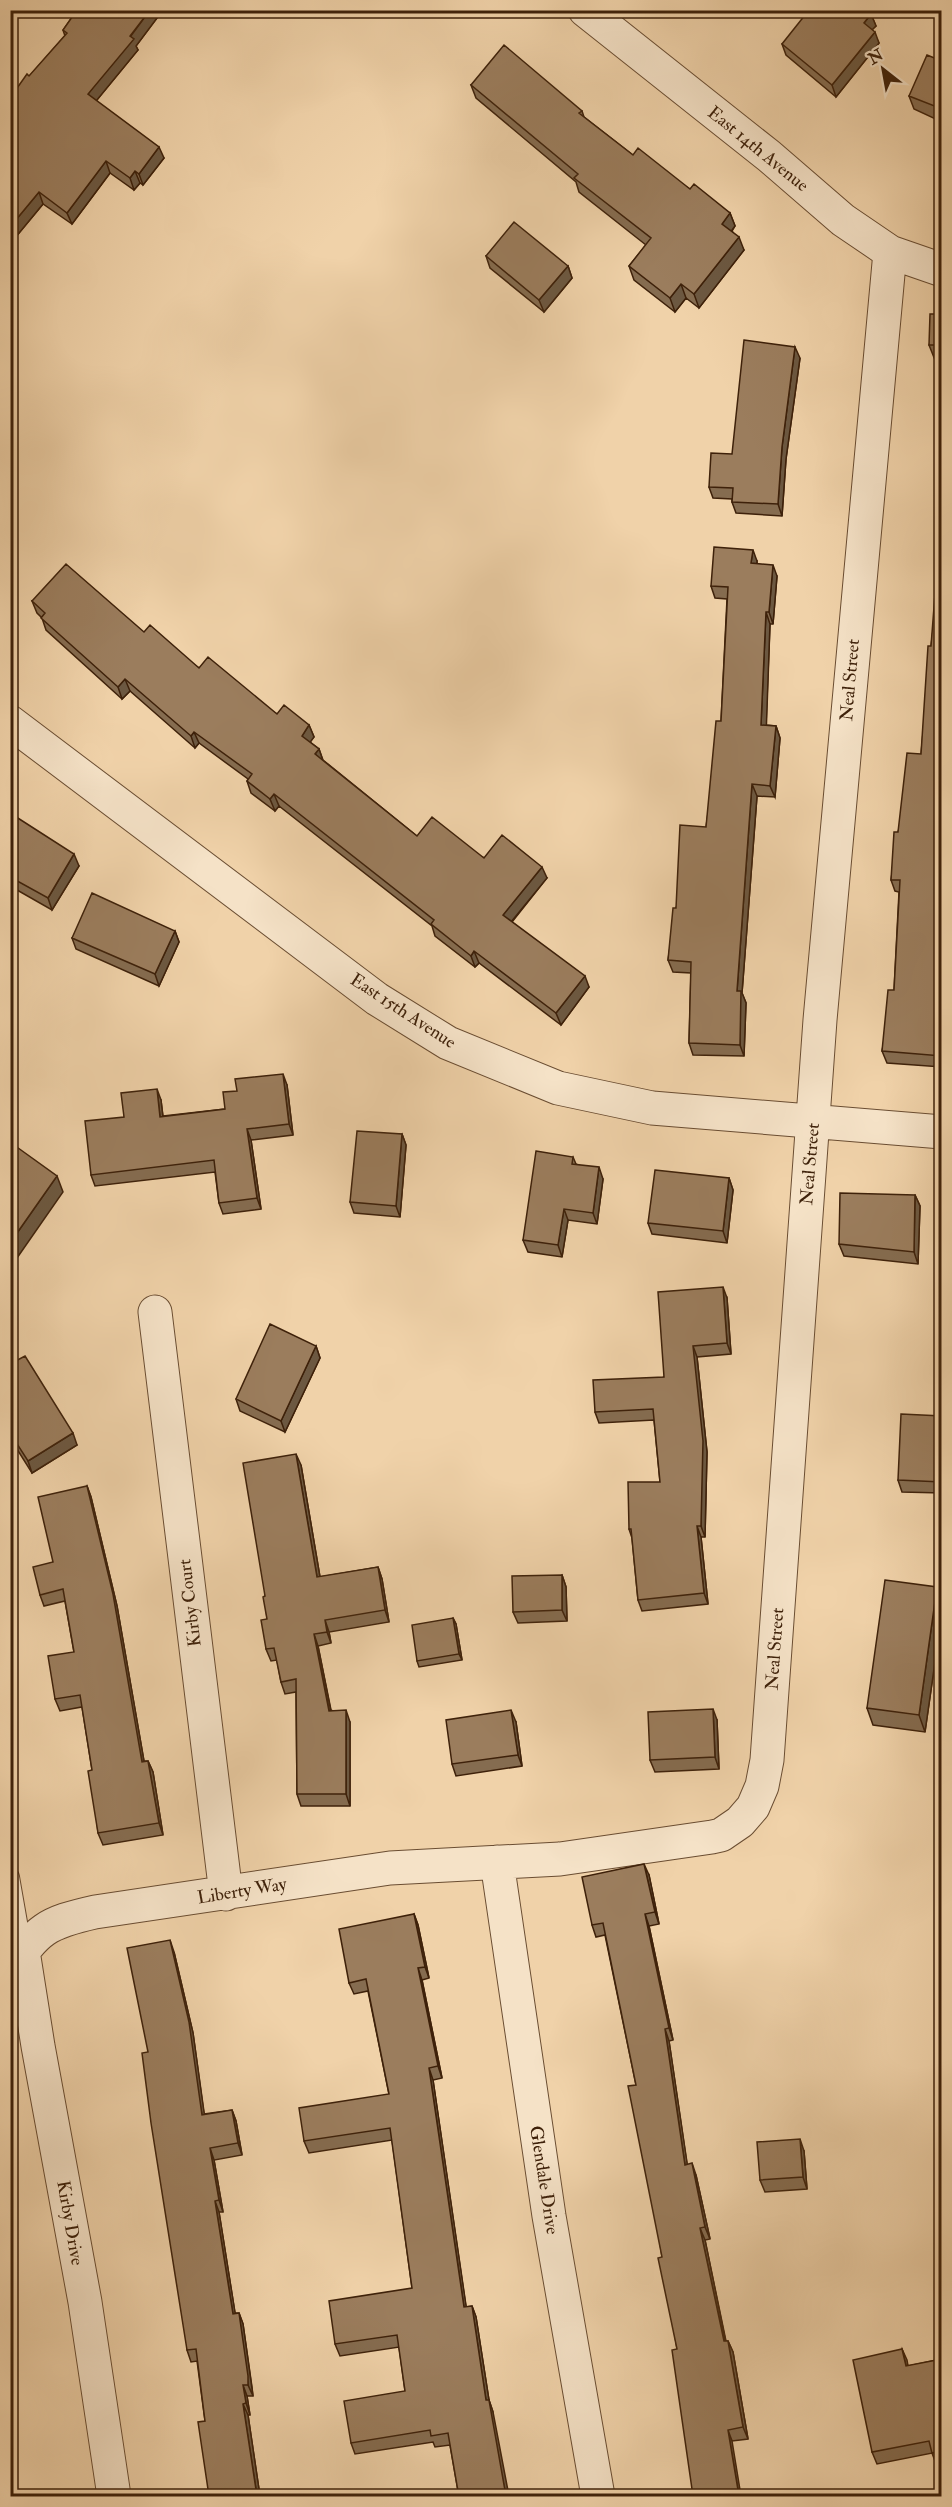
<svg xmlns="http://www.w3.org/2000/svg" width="952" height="2507" viewBox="0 0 952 2507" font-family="'IM FELL Double Pica',serif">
<rect width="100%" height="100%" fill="#f0d2a9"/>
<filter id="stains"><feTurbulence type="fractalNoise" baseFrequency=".00333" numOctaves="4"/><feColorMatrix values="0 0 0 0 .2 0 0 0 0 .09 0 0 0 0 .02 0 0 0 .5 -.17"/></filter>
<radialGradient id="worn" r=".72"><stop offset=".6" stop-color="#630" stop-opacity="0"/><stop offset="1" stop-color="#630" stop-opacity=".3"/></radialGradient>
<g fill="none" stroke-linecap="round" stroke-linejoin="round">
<defs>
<path id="service" d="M 10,1877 L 23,1951"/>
<path id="minor" d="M 585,10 L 769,156 L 843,220 L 890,252 L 942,270
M 10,722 L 377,999 L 448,1043 L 558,1088 L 652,1108 L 942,1132
M 155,1312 L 226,1894
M 497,1862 L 549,2216 L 598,2496
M 23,1951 L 38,2046 L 85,2302 L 114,2496
M 10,1970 C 38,1929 46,1923 95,1912 L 390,1868 L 560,1859 L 712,1837 L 721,1835 L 740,1822 L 753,1807 L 762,1786 L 767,1760 L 820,1020 L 890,252"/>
</defs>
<use href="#service" stroke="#6a4d32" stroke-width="20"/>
<use href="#minor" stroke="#6a4d32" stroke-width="35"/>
<use href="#service" stroke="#f5e2c7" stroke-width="18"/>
<use href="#minor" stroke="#f5e2c7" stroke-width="33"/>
</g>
<path fill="#856c50" stroke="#3e210a" stroke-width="1.5" d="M 77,10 L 163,10 L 136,46 L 138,50 L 96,101 L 164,158 L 143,185 L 140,183 L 134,190 L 110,173 L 72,224 L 43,204 L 10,244 L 10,98 L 65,36 L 63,30 Z
M 871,14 L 876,26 L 872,29 L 879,43 L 836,97 L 786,55 L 782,44 Z
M 942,61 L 942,136 L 937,122 L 938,120 L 914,109 L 909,96 Z
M 471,85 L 582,111 L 584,117 L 633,155 L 730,213 L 735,226 L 732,231 L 744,250 L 699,308 L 686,298 L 675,312 L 634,280 L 629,266 L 646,245 L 579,192 L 576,182 L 476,98 Z
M 486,256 L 568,266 L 572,278 L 544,312 L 490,268 Z
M 942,314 L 942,360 L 935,360 L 929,345 Z
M 800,358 L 786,459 L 782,516 L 736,513 L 732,502 L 732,499 L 713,498 L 709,487 Z
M 942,544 L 942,1067 L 887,1063 L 882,1051 L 894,990 L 899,892 L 895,891 L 891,880 L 898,832 L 921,754 L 931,646 L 939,581 Z
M 757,561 L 757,564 L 777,576 L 773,624 L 770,624 L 766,725 L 776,726 L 780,738 L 775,797 L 757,796 L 742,993 L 746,1003 L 744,1056 L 693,1055 L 689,1043 L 691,973 L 673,972 L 668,960 L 676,908 L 706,827 L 721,721 L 727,599 L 715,598 L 711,586 Z
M 32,601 L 144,632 L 199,668 L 277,714 L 309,725 L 314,737 L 310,742 L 319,749 L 323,760 L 417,836 L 547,878 L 512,922 L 589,987 L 561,1025 L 479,963 L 475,967 L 435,936 L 432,926 L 279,806 L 275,811 L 251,793 L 247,781 L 248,779 L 199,743 L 195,748 L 130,691 L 122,699 L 46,630 L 42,618 L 37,613 Z
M 10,813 L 79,866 L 52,910 L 10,886 Z
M 175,931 L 179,942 L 159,986 L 76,949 L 72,938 Z
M 287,1085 L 293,1135 L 251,1140 L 261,1209 L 223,1214 L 219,1203 L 215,1172 L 95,1186 L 91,1175 L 124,1117 L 161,1100 L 163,1116 L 225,1109 Z
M 402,1134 L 406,1145 L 400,1217 L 354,1213 L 350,1202 Z
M 573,1157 L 576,1164 L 603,1179 L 597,1224 L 568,1220 L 562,1257 L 528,1252 L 523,1240 Z
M 729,1178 L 733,1190 L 727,1243 L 652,1234 L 648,1223 Z
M 915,1195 L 920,1206 L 918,1264 L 844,1256 L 839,1244 Z
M 727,1298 L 731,1354 L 697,1357 L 707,1452 L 705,1537 L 701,1537 L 708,1604 L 642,1611 L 638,1600 L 632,1538 L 629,1529 L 660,1482 L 654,1420 L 599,1423 L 595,1412 L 664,1377 Z
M 316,1346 L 320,1358 L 285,1432 L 240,1411 L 236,1399 Z
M 10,1364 L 77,1445 L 32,1473 L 10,1438 Z
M 942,1416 L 942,1493 L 902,1492 L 898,1480 Z
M 301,1465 L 320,1577 L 378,1567 L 382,1579 L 389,1622 L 329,1632 L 331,1643 L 318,1646 L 331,1710 L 350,1722 L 350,1806 L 301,1806 L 297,1794 L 296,1692 L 285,1694 L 281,1682 L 277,1660 L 271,1661 L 266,1649 L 267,1619 L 265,1596 Z
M 87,1486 L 91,1497 L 117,1606 L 144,1761 L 148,1761 L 153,1772 L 163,1835 L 103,1845 L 98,1833 L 92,1770 L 82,1707 L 60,1711 L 55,1699 L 74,1652 L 65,1601 L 44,1606 L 40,1595 L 53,1562 Z
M 562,1575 L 566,1587 L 567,1621 L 518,1623 L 513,1612 Z
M 937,1587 L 942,1600 L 942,1613 L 925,1732 L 873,1725 L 867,1708 Z
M 453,1618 L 456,1624 L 462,1660 L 419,1667 L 417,1661 Z
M 717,1720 L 719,1769 L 655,1772 L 650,1760 Z
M 516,1722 L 522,1766 L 456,1776 L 452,1764 Z
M 649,1875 L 659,1924 L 649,1926 L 673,2040 L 669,2041 L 687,2164 L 696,2175 L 710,2239 L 705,2240 L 726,2341 L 728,2341 L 733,2352 L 748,2439 L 732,2441 L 677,2349 L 662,2257 L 636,2085 L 605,1935 L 596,1937 L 592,1925 Z
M 414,1914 L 418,1925 L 429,1978 L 422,1980 L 442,2078 L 433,2080 L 466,2307 L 472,2306 L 476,2317 L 489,2400 L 493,2412 L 458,2491 L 450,2445 L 435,2447 L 433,2442 L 355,2454 L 351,2443 L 405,2391 L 399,2347 L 340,2356 L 335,2344 L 412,2288 L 392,2140 L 309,2153 L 304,2141 L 389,2094 L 368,1991 L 354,1994 L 349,1983 Z
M 174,1952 L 193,2033 L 204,2114 L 232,2110 L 236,2121 L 242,2155 L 214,2160 L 223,2212 L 219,2212 L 235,2313 L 239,2313 L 243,2324 L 252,2387 L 253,2396 L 247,2396 L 250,2415 L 248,2415 L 260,2496 L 209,2496 L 205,2421 L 197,2361 L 191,2362 L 187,2350 Z
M 804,2151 L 807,2189 L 765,2192 L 760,2180 Z
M 902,2349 L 908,2366 L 942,2359 L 942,2463 L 936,2464 L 932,2453 L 877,2464 L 872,2452 Z"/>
<path fill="#6c5841" stroke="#3e210a" stroke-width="1.5" d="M 150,10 L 163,10 L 136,46 L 138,50 L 92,106 L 88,94 Z
M 871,14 L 876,26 L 868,34 L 864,23 Z
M 875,32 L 879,43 L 836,97 L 832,85 Z
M 159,147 L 164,158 L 143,185 L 139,174 Z
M 106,161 L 110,173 L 72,224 L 67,213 Z
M 135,171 L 140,183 L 134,190 L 130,178 Z
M 39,192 L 43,204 L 10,244 L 10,227 Z
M 730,213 L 735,226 L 727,237 L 722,224 Z
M 739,237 L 744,250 L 699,308 L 694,294 Z
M 568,266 L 572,278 L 544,312 L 539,300 Z
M 681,284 L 686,298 L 675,312 L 670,298 Z
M 795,347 L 800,358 L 786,459 L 782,516 L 778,504 L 782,447 Z
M 753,550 L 757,561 L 756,575 L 751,563 Z
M 773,565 L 777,576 L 773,624 L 769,612 Z
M 766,612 L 770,624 L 766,737 L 761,725 Z
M 125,679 L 130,691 L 122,699 L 118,687 Z
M 309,725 L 314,737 L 306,748 L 302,736 Z
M 776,726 L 780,738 L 775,797 L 770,786 Z
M 194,732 L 199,743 L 195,748 L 191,736 Z
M 319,749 L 323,761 L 315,754 Z
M 752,784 L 757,796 L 742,993 L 746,1003 L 744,1056 L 740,1045 L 737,991 Z
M 274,794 L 279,806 L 275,811 L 270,799 Z
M 74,854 L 79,866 L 52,910 L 48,898 Z
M 542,867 L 547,878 L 507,927 L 503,915 Z
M 175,931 L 179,942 L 159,986 L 155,974 Z
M 474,951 L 479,963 L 475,967 L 471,956 Z
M 585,976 L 589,987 L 561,1025 L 556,1013 Z
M 283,1074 L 287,1085 L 293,1135 L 289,1124 Z
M 157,1089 L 161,1100 L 164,1127 L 160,1117 Z
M 247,1129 L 251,1140 L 261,1209 L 257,1198 Z
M 402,1134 L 406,1145 L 400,1217 L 396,1206 Z
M 599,1167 L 603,1179 L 597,1224 L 593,1213 Z
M 57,1176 L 63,1192 L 10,1268 L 10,1243 Z
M 729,1178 L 733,1190 L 727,1243 L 723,1231 Z
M 915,1195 L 920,1206 L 918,1264 L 914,1252 Z
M 564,1209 L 568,1220 L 562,1257 L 558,1245 Z
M 723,1287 L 727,1298 L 731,1354 L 727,1343 Z
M 316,1346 L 320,1358 L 285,1432 L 281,1421 Z
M 693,1346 L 697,1357 L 707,1452 L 705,1537 L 701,1526 Z
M 73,1433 L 77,1445 L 32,1473 L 28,1461 Z
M 296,1454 L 301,1465 L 322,1589 L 317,1577 Z
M 87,1486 L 91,1497 L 117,1606 L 146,1773 L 142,1762 Z
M 697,1526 L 701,1537 L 708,1604 L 704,1593 Z
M 378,1567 L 382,1579 L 389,1622 L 385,1610 Z
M 562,1575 L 566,1587 L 567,1621 L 562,1610 Z
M 937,1587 L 942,1600 L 942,1613 L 925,1732 L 919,1715 Z
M 453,1618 L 456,1624 L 462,1660 L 459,1654 Z
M 325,1620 L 329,1632 L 331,1643 L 327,1632 Z
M 314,1634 L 318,1646 L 333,1722 L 329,1711 Z
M 713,1709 L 717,1720 L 719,1769 L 715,1757 Z
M 346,1710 L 350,1722 L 350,1806 L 346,1794 Z
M 511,1710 L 516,1722 L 522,1766 L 518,1755 Z
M 148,1761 L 153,1772 L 163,1835 L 159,1823 Z
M 644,1864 L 649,1875 L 659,1924 L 655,1912 Z
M 414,1914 L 418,1925 L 429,1978 L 425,1967 Z
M 645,1914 L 649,1926 L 673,2040 L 669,2028 Z
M 170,1940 L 174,1952 L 193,2033 L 206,2126 L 202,2115 Z
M 418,1968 L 422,1980 L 442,2078 L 438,2066 Z
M 665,2029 L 669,2041 L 689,2176 L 685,2165 Z
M 429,2068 L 433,2080 L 468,2319 L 464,2307 Z
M 232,2110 L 236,2121 L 242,2155 L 238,2143 Z
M 800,2139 L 804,2151 L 807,2189 L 803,2177 Z
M 210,2148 L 214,2160 L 223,2212 L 219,2200 Z
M 692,2163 L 696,2175 L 710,2239 L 705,2227 Z
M 215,2201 L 219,2212 L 237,2325 L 233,2314 Z
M 700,2228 L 705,2240 L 728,2353 L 724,2341 Z
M 472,2306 L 476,2317 L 489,2400 L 493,2412 L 509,2496 L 506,2496 L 486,2400 Z
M 239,2313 L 243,2324 L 253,2396 L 248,2385 Z
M 728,2341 L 733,2352 L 748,2439 L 743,2427 Z
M 902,2349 L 907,2360 L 910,2378 L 906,2366 Z
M 243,2385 L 247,2396 L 250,2415 L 246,2403 Z
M 243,2404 L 248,2415 L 260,2496 L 257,2496 Z
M 728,2430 L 732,2441 L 741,2496 L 739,2496 Z"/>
<path fill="#9b7d5d" stroke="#3e210a" stroke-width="1.5" d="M 77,10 L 150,10 L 130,36 L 134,39 L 88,94 L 159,147 L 139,174 L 135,171 L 130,178 L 106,161 L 67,213 L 39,192 L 10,227 L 10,98 L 27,74 L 29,76 L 67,33 L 63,30 Z
M 809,10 L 867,10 L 871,14 L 864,23 L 875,32 L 832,85 L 782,44 Z
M 504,45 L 582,111 L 579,113 L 633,155 L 638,148 L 690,189 L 694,184 L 730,213 L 722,224 L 739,237 L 694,294 L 681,284 L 670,298 L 629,266 L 651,238 L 574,178 L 578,174 L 471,85 Z
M 927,55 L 942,61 L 942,109 L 909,96 Z
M 942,111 L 942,125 L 937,122 Z
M 514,222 L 568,266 L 539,300 L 486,256 Z
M 930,314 L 942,314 L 942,345 L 929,345 Z
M 744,340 L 795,347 L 782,447 L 778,504 L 732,502 L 733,488 L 709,487 L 711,453 L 732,454 Z
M 942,544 L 942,1056 L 882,1051 L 888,990 L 894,990 L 900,880 L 891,880 L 894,832 L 898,832 L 907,753 L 921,754 L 928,646 L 931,646 L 936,581 L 939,581 Z
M 714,547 L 753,550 L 751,563 L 773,565 L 769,612 L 766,612 L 761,725 L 776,726 L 770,786 L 752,784 L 737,991 L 741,991 L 740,1045 L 689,1043 L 691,962 L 668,960 L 673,908 L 676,908 L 680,825 L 706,827 L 716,721 L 721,721 L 728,587 L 711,586 Z
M 66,564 L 144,632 L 150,625 L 199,668 L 208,657 L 277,714 L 284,705 L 309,725 L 302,736 L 319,749 L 315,754 L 417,836 L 432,817 L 484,858 L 502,835 L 542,867 L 503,915 L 585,976 L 556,1013 L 474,951 L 471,956 L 431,924 L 434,920 L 274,794 L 270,799 L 247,781 L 252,774 L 194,732 L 191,736 L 125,679 L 118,687 L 41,618 L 45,613 L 32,601 Z
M 10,813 L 74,854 L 48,898 L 10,877 Z
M 92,893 L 175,931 L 155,974 L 72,938 Z
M 283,1074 L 289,1124 L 247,1129 L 257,1198 L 219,1203 L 214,1160 L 91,1175 L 85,1121 L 124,1117 L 121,1093 L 157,1089 L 160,1117 L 225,1109 L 223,1092 L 237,1091 L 235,1079 Z
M 357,1131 L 402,1134 L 396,1206 L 350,1202 Z
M 14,1145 L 57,1176 L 10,1243 L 10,1150 Z
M 536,1151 L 573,1157 L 572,1164 L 599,1167 L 593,1213 L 564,1209 L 558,1245 L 523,1240 Z
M 655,1170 L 729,1178 L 723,1231 L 648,1223 Z
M 840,1193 L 915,1195 L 914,1252 L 839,1244 Z
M 723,1287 L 727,1343 L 693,1346 L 703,1441 L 701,1526 L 697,1526 L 704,1593 L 638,1600 L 631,1529 L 629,1529 L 628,1482 L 660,1482 L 653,1409 L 595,1412 L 593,1380 L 664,1377 L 658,1292 Z
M 270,1324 L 316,1346 L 281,1421 L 236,1399 Z
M 25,1356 L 73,1433 L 28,1461 L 10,1433 L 10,1364 Z
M 901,1414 L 942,1416 L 942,1482 L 898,1480 Z
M 296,1454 L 317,1577 L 378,1567 L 385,1610 L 325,1620 L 327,1632 L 314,1634 L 329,1711 L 346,1710 L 346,1794 L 297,1794 L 296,1679 L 281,1682 L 274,1648 L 266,1649 L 261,1620 L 267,1619 L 263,1597 L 265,1596 L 243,1463 Z
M 87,1486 L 113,1594 L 142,1762 L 148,1761 L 159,1823 L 98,1833 L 88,1771 L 92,1770 L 80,1695 L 55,1699 L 48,1656 L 74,1652 L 63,1589 L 40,1595 L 33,1567 L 53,1562 L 38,1497 Z
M 562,1575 L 562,1610 L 513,1612 L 512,1576 Z
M 885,1580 L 937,1587 L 919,1715 L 867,1708 Z
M 453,1618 L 459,1654 L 417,1661 L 412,1625 Z
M 713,1709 L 715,1757 L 650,1760 L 648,1712 Z
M 511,1710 L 518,1755 L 452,1764 L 446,1720 Z
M 644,1864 L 655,1912 L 645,1914 L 669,2028 L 665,2029 L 685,2165 L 692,2163 L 705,2227 L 700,2228 L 724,2341 L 728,2341 L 743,2427 L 728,2430 L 739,2496 L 693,2496 L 672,2350 L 677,2349 L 658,2258 L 662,2257 L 628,2086 L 636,2085 L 603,1923 L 592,1925 L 582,1877 Z
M 414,1914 L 425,1967 L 418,1968 L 438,2066 L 429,2068 L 464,2307 L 472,2306 L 486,2400 L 489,2400 L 506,2496 L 425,2496 L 458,2491 L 448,2433 L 431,2436 L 430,2430 L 351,2443 L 344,2401 L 405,2391 L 397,2335 L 335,2344 L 329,2301 L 412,2288 L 390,2128 L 304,2141 L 299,2108 L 389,2094 L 366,1979 L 349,1983 L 339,1929 Z
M 170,1940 L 189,2022 L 202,2115 L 232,2110 L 238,2143 L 210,2148 L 219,2200 L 215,2201 L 233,2314 L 239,2313 L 248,2376 L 248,2385 L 243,2385 L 246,2403 L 243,2404 L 257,2496 L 209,2496 L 198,2422 L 205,2421 L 196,2349 L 187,2350 L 151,2123 L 142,2053 L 148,2052 L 127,1948 Z
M 800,2139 L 803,2177 L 760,2180 L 757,2142 Z
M 902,2349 L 906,2366 L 942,2359 L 942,2451 L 932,2453 L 929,2441 L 872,2452 L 853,2360 Z"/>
<g text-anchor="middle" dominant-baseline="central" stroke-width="4.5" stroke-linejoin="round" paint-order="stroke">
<g font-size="18" fill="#3e210a" stroke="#f5e2c7">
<text transform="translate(758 149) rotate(39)">East 14th Avenue</text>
<text transform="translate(850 680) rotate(-85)">Neal Street</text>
<text transform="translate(403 1011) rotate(33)">East 15th Avenue</text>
<text transform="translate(810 1164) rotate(-85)">Neal Street</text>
<text transform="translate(190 1603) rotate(-97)">Kirby Court</text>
<text transform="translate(775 1649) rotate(-86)">Neal Street</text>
<text transform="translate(242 1891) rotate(-9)">Liberty Way</text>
<text transform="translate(544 2180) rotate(81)">Glendale Drive</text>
<text transform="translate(70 2223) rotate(80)">Kirby Drive</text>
</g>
</g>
<rect width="952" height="2507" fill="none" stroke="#f0d2a9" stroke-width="36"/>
<rect x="12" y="12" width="928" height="2483" fill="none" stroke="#3e210a" stroke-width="3"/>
<rect x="18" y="18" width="916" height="2471" fill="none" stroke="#3e210a" stroke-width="1.5"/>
<g transform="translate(883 69) rotate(329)" stroke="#f5e2c7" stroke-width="4.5" paint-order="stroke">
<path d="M0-4.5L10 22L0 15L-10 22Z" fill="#3e210a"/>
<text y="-9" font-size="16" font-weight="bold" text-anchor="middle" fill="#3e210a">N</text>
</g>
<rect width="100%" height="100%" filter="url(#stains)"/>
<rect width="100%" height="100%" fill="url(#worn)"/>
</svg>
